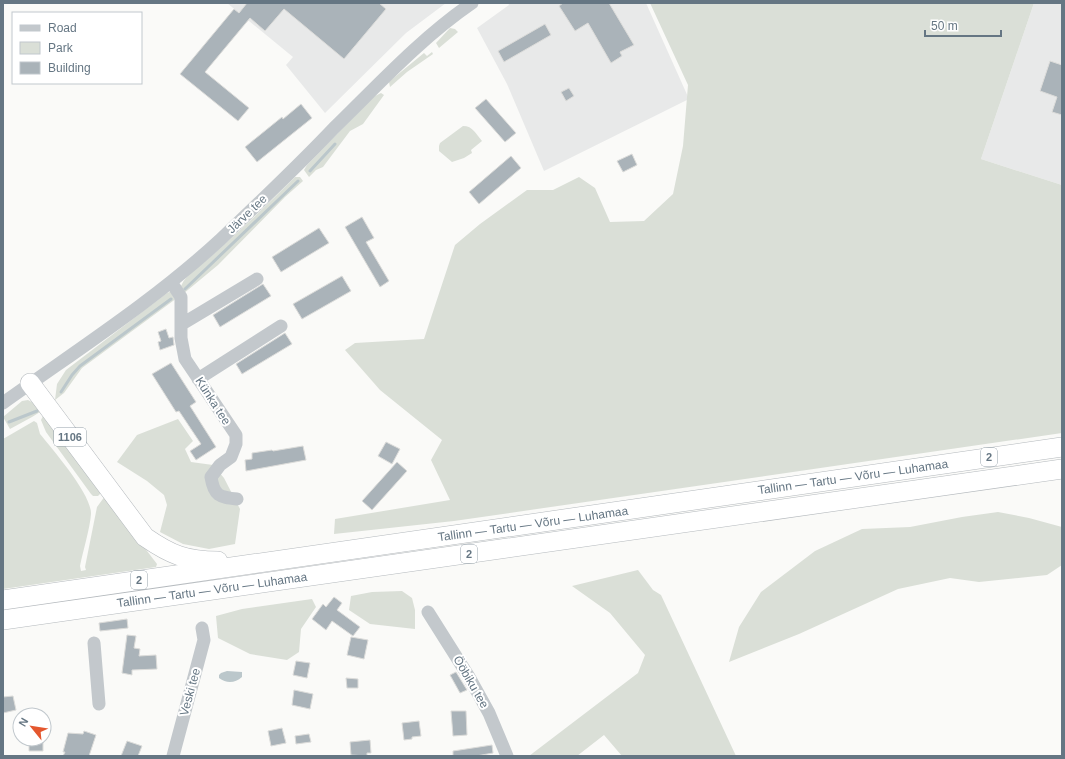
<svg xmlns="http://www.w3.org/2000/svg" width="1065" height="759" viewBox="0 0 1065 759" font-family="Arial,sans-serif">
<rect width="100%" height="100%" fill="#fafaf8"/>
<path fill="#e8e9e9" d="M 227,3 L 446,3 L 406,33 L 325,113 L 286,65 L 293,57 Z
M 508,3 L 646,3 L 689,99 L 544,171 L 507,84 L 477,28 L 509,5 Z
M 1034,3 L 1062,3 L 1062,185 L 981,159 Z"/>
<path fill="#dadfd7" d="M 650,3 L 1034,3 L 981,159 L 1062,185 L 1062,433 L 454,521 L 334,534 L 335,519 L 450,500 L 431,460 L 442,440 L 380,390 L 345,350 L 355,343 L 424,339 L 455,245 L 480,224 L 527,190 L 553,190 L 579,177 L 595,188 L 610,222 L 644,221 L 673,194 L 683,146 L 688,85 Z
M 450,28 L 455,29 L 458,32 L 439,48 L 436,43 Z
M 432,52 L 433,54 L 407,72 L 390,87 L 389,82 L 391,80 L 424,53 L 427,56 Z
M 381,93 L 384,95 L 363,124 L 350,131 L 323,167 L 316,170 L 309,177 L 304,170 L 307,165 L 373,97 Z
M 463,126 C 473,126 476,134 482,141 L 471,150 L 472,153 L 464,158 L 452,162 L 439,151 L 439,146 L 440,143 Z
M 295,177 L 300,177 L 303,181 L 285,197 L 218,265 L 183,294 L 181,286 C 187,272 204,263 216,252 C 243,228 269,203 295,177 Z
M 172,291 L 177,298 L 82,368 L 64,393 L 55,400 L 57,384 L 66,370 L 167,293 Z
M 28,400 L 37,405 L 40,412 L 32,417 L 10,429 L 3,417 L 22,401 Z
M 43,416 L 102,492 L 98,496 L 93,496 L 91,494 L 46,432 L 41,420 Z
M 178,419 L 193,441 L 185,449 L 191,462 L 213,465 L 224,478 L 240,509 L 235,544 L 209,549 L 183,544 L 160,532 L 167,505 L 164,495 L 147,481 L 117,462 L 137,435 Z
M 34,421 L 37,423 L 40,434 C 53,450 92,495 91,514 C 90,528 83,551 80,566 L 81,571 L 86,570 L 85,567 L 97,507 L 105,496 L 157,564 L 156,567 L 3,589 L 3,439 Z
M 998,512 L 1029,518 L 1062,527 L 1062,565 L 1047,575 L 979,582 L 950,578 L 898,589 L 799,634 L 729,662 L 739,627 L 761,592 L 815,551 L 862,529 L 910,527 L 962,517 Z
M 638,570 L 653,590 L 661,595 L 736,756 L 622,756 L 604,735 L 577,756 L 529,756 L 638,673 L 645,655 L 610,613 L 572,586 Z
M 402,591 L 412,598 L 415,610 L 415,629 L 370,624 L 349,610 L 351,596 L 372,592 Z
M 312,599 L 316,607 L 301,629 L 299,652 L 287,660 L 250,654 L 218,638 L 216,616 L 242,609 Z"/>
<path fill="#bbc7cb" d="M 227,671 L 242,672 L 242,677 C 235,683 227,684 219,678 L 219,675 L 221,673 Z"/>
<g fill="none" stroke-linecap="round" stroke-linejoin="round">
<path stroke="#bbc7cb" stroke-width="3" d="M 310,171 L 335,144
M 185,289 L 298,181
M 61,392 L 72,375 L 80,366 L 171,299
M 9,422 L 37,411"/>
</g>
<path fill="#aab3b9" stroke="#dcdcda" d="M 247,3 L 379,3 L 386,9 L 344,59 L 284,9 L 265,31 L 250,18 L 205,72 L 249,108 L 238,121 L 180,74 L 234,9 L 239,13 Z
M 563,3 L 609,3 L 634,45 L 620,52 L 622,56 L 611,63 L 588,23 L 575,31 L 559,6 Z
M 545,24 L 551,35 L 504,62 L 498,51 Z
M 1050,61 L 1062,65 L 1062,115 L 1052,112 L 1057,97 L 1040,91 Z
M 569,88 L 574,96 L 566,101 L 561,92 Z
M 486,99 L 516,133 L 505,142 L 475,108 Z
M 301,104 L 312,118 L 257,162 L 245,147 L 282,117 L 283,119 Z
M 632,154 L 637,165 L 623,172 L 617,161 Z
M 511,156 L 521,168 L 479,204 L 469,192 Z
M 362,217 L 374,238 L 366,242 L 389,281 L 380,287 L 345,227 Z
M 319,228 L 329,243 L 281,272 L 272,257 Z
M 342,276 L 351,291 L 302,319 L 293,304 Z
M 263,284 L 271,296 L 220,327 L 213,315 Z
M 166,329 L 169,338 L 173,337 L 174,345 L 160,350 L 158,342 L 161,341 L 158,332 Z
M 285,333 L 292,344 L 242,374 L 236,364 Z
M 171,363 L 196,402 L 190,406 L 216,447 L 196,460 L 190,451 L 201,444 L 179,411 L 176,412 L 152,374 Z
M 386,442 L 400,449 L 392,464 L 378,456 Z
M 303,446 L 306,460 L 246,471 L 245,460 L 252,459 L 252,453 L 272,450 L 273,451 Z
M 397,462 L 407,471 L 372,510 L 362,501 Z
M 334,597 L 342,603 L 337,610 L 360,627 L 353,636 L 332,621 L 326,630 L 312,619 L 323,604 L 326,607 Z
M 127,619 L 128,628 L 100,631 L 99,623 Z
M 127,635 L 136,636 L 134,648 L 140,649 L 139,656 L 156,655 L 157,669 L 132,670 L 132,675 L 122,673 Z
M 351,637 L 368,640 L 364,659 L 347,655 Z
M 296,661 L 310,663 L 307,678 L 293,675 Z
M 456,672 L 467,690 L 460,693 L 450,675 Z
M 346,678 L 358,679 L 358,688 L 347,688 Z
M 294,690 L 313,694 L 310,709 L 292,705 Z
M 13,696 L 16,710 L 3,713 L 3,697 Z
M 451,711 L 466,711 L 467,735 L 453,736 Z
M 419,721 L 421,736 L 412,737 L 412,739 L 404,740 L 402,723 Z
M 282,728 L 286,743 L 271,746 L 268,731 Z
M 84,731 L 96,735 L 89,756 L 63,756 L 65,752 L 63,752 L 68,733 L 83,734 Z
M 309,734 L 311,742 L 296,744 L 295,736 Z
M 29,739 L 43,739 L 43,751 L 29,751 Z
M 370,740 L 371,753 L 367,753 L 367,756 L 351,755 L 350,742 Z
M 127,741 L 142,746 L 138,756 L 121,756 Z
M 492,745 L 493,753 L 476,756 L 453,756 L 453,751 Z"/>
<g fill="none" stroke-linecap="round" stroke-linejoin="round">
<defs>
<path id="highway" d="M 30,383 L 145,537 C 171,555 186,561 218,561
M 3,600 L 1062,447
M 3,620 L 1062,469"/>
</defs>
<use href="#highway" stroke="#b4b9bd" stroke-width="20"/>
<path stroke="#c3c8cc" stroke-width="13" d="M 171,282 L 181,297 L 181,338 L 185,359 L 236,435 L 236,444 L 231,457 L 220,465 L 211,477 C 214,496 219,497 237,499
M 182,324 L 257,279
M 198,379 L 281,326
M 3,403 C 77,350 154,301 221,239 C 259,203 298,166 334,128 C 378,85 421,38 472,3
M 428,612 L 469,677 L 489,713 L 507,756
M 94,643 L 99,704
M 173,756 L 204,640 L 202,628"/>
<use href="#highway" stroke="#fff" stroke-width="19"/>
</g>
<g text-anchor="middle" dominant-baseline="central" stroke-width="4" stroke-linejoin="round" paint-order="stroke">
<g fill="#fff" stroke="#939fa8" stroke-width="1">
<rect x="54" y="428" width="32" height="18" rx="3"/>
<rect x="981" y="448" width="16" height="18" rx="3"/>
<rect x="461" y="545" width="16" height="18" rx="3"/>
<rect x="131" y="571" width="16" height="18" rx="3"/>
</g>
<g font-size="11" font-weight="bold" fill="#657683">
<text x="70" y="437">1106</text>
<text x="989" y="457">2</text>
<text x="469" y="554">2</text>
<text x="139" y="580">2</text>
</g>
<g font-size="12" fill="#657683" stroke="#fff">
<text transform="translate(247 214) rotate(-44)">Järve tee</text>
<text transform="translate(213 401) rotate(57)">Künka tee</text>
<text transform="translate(853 477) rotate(-8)">Tallinn — Tartu — Võru — Luhamaa</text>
<text transform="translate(533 524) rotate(-8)">Tallinn — Tartu — Võru — Luhamaa</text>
<text transform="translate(212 590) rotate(-8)">Tallinn — Tartu — Võru — Luhamaa</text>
<text transform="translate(471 682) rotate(60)">Ööbiku tee</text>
<text transform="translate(190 692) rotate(-75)">Veski tee</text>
</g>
</g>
<rect width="1065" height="759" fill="none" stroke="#657683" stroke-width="8"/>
<rect x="12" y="12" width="130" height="72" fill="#ffffff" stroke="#c1c8cd"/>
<rect x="20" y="25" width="20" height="6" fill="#c3c8cc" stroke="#c1c8cd"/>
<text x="48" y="32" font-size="12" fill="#657683">Road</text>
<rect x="20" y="42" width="20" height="12" fill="#dadfd7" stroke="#c1c8cd"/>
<text x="48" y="52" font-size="12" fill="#657683">Park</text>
<rect x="20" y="62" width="20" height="12" fill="#aab3b9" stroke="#c1c8cd"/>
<text x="48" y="72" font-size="12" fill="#657683">Building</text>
<g transform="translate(32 727) rotate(300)"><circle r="19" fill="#ffffff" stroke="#c1c8cd"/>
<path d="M0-3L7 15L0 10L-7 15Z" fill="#e4572e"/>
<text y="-6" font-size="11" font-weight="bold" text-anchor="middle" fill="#657683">N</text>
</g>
<path d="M925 30v6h76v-6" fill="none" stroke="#657683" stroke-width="2"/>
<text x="931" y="30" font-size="12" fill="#657683" stroke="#ffffff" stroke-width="3" paint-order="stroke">50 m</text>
</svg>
